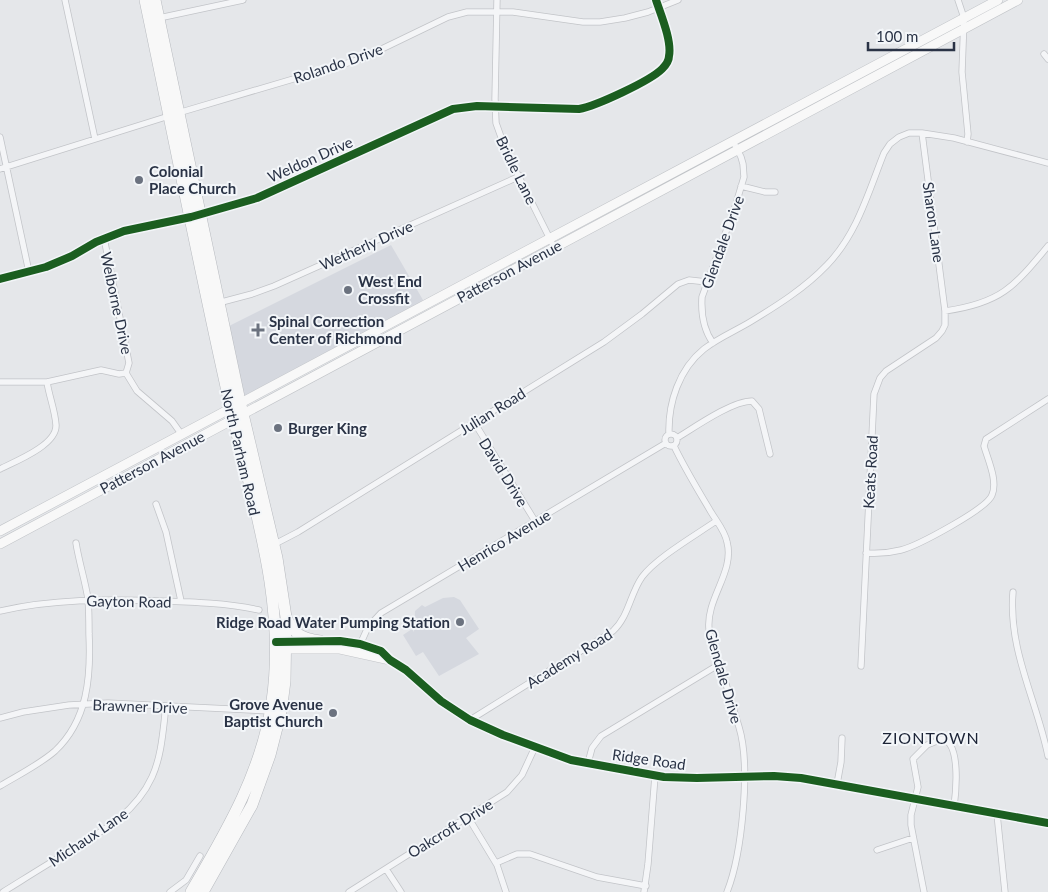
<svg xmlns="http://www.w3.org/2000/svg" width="1048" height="892" viewBox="0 0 1048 892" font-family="Lato,sans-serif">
<rect width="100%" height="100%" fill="#e5e7ea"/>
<path fill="#d5d8df" d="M 391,245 L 423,300 L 412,314 L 240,404 L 225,328 Z
M 454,597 L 460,600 L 479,629 L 466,638 L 479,654 L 439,676 L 423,652 L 416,656 L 403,635 L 412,629 L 414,632 L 415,611 L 422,605 L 425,607 L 443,598 Z"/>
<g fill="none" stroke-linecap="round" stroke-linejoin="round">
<defs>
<path id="street" d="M 65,0 L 95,139
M 497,0 L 495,99 L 496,123 L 506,151 L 554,247
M 958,0 L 964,18 L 962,72 L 968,134 L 967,142
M 159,18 L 243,0
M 1044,54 L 1048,59
M 178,113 L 361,59 L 448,17 L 467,12 L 513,12 L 583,22 L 600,22 L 625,18 L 648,12 L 678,0
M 0,137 L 29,272
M 0,169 L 169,116
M 741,186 L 765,192 L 775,192
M 199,214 L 257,198 L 453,109 L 477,106 L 579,109 C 596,106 650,81 662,69 C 665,66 669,61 669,56 C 672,41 661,15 656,0
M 104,238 L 129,363 L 126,373 L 137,391 L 172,421 L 182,435
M 0,279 L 46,267 L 72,256 L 96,242 L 124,231 L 190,217
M 218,303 L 252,294 L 274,286 L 520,176
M 945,311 C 1001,303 1014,287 1048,246
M 713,343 C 703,329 701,313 702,297 L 735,207 L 744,177 L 743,164 L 741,157 L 733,141
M 0,382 L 47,382 L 101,370 L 119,374 L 126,373
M 474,422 L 535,521
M665 440a6 6 0 1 1 12 0a6 6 0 1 1-12 0Z
M 669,434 C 668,403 679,369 704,349 C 718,338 735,331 750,322 C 778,305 805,288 827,265 C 857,234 868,193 884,153 L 890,144 L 899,137 L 909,133 L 922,133 L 954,138 L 1048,163
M 677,438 C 695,427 732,401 752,401 L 759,409 L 770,454
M 674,446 C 685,469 698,490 711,512 C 717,522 725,531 727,542 C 735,572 706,598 709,629 C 710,649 720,666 726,684 C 730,698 735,713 739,727 C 751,766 742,854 727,892
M 0,469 C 16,461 57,445 56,425 C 55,410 49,396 47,382
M 156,504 L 166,532 L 181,601
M 273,545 L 298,532 L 604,342 L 642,314 L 678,284 L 689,280 L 707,282
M 866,553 C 878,554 889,553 901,550 C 917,546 987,509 992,495 C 998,481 988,460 984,446 L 986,439 L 1048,399
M 1013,592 C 1008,650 1037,701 1048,756
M 0,611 C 53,599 106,599 160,601 C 193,602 227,603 259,610
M 359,647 L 368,627 L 381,613 L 666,443
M 861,666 L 874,394 L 880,378 L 886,371 L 936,338 L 942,331 L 945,325 L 945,311 L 922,133
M 0,718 L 23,712 L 69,705 L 108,703 L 271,711
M 470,720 L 613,631 C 629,616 630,594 642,577 C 656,558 696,535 716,521
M 588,763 L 592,748 L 601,736 L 718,665
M 837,784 L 841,762 L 842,738
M 0,786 C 18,775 39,765 55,751 C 88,720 91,676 89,634 C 89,622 89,610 88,599 C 85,580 79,562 76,543
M 997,814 L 1005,892
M 468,817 L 497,865 L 506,892
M 877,850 L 913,838
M 496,863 L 517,854 L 530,854 L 597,877 L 646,886
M 386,869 L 401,892
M 3,892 C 24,879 46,865 68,852 C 101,832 135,814 152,777 C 162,755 163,729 166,706
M 170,892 L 186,880 L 200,856
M 349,892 L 507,792 L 522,775 L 535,747
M 644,892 L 648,864 L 655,776
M 924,892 L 911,825 L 911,815 L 918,787 L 913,759 L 927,745 L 942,739 C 961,742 956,792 954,807"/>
<path id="secondary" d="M 280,642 L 340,641 L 360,644 L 381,651 L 390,660 L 406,670 L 441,701 L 470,720 L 503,735 L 571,760 L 664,777 L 697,778 L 774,776 L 801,778 L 1048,823
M 279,649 L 340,649 L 390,660"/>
<path id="primary" d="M 0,531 L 998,0
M 0,544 L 1018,0"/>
<path id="highway" d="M 145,0 C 173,133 199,267 229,400 C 251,499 287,599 272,701 C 262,772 226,832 191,892
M 155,0 L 239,397 L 277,558 L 286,617 L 285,681 L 281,712 L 270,755 L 252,805 L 203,892
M 286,618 C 296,635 300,638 320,641"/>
</defs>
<use href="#street" stroke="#c2c4c8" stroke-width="7"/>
<use href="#secondary" stroke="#c2c4c8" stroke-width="10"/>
<use href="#primary" stroke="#c1c4c8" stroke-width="10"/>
<use href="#highway" stroke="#b7babf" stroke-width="12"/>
<use href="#street" stroke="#f4f5f7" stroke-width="5.5"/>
<use href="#secondary" stroke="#f8f8f8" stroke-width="9"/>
<use href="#primary" stroke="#f8f8f8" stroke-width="9"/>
<use href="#highway" stroke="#f8f8f8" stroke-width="11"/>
<defs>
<path id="cycleway" d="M 0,279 L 46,267 L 72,256 L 96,242 L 124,231 L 191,217 L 257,198 L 453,109 L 477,106 L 579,109 C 596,106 650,81 662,69 C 665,66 669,61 669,56 C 672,41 661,15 656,0
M 276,642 L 340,641 L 360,644 L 381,651 L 390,660 L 406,670 L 441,701 L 470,720 L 503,735 L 571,760 L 664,777 L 697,778 L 774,776 L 801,778 L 1048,823"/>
</defs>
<use href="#cycleway" stroke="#f3f6f9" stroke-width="11"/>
<use href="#cycleway" stroke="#1b5e20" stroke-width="8"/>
</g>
<g fill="#6b727f" stroke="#f3f6f9" stroke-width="2">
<circle cx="139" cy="180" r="5"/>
<circle cx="348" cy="290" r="5"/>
<path d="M255.5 322.5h5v5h5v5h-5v5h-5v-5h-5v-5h5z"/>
<circle cx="278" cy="428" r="5"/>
<circle cx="460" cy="622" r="5"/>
<circle cx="333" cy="713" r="5"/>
</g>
<g text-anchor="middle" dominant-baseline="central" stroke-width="4" stroke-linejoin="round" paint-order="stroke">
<g font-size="15" fill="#2a3346" stroke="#f3f6f9">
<text transform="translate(338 63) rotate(-19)">Rolando Drive</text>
<text transform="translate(310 159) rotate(-24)">Weldon Drive</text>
<text transform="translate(517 170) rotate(64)">Bridle Lane</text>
<text transform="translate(934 222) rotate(82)">Sharon Lane</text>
<text transform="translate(722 242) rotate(-70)">Glendale Drive</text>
<text transform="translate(366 245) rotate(-24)">Wetherly Drive</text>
<text transform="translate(509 271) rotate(-28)">Patterson Avenue</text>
<text transform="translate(117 303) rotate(78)">Welborne Drive</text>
<text transform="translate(492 411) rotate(-32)">Julian Road</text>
<text transform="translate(241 452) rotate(77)">North Parham Road</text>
<text transform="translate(152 462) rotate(-28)">Patterson Avenue</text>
<text transform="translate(504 472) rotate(58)">David Drive</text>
<text transform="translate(870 472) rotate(-87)">Keats Road</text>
<text transform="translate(504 540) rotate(-31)">Henrico Avenue</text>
<text transform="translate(129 601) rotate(1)">Gayton Road</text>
<text transform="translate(569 658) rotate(-32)">Academy Road</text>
<text transform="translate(724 676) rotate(74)">Glendale Drive</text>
<text transform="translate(140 706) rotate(2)">Brawner Drive</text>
<text transform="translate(649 759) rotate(8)">Ridge Road</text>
<text transform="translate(450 828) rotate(-32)">Oakcroft Drive</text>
<text transform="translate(88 837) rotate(-34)">Michaux Lane</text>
</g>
<g font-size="15" font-weight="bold" fill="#2a3346" stroke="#f3f6f9" text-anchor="start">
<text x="149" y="171">Colonial<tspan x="149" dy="17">Place Church</tspan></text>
<text x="358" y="281">West End<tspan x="358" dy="17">Crossfit</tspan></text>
<text x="269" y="321">Spinal Correction<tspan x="269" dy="17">Center of Richmond</tspan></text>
<text x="288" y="428">Burger King</text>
<text x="450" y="622" text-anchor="end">Ridge Road Water Pumping Station</text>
<text x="323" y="704" text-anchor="end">Grove Avenue<tspan x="323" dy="17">Baptist Church</tspan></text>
</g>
<g font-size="16" letter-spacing="1" fill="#1c2437" stroke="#f3f6f9">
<text x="931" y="737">ZIONTOWN</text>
</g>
</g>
<path d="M868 42v8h86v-8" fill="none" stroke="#2a3346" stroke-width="2.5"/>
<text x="876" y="42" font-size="15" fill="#2a3346" stroke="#f3f6f9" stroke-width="4" paint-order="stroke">100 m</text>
</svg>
